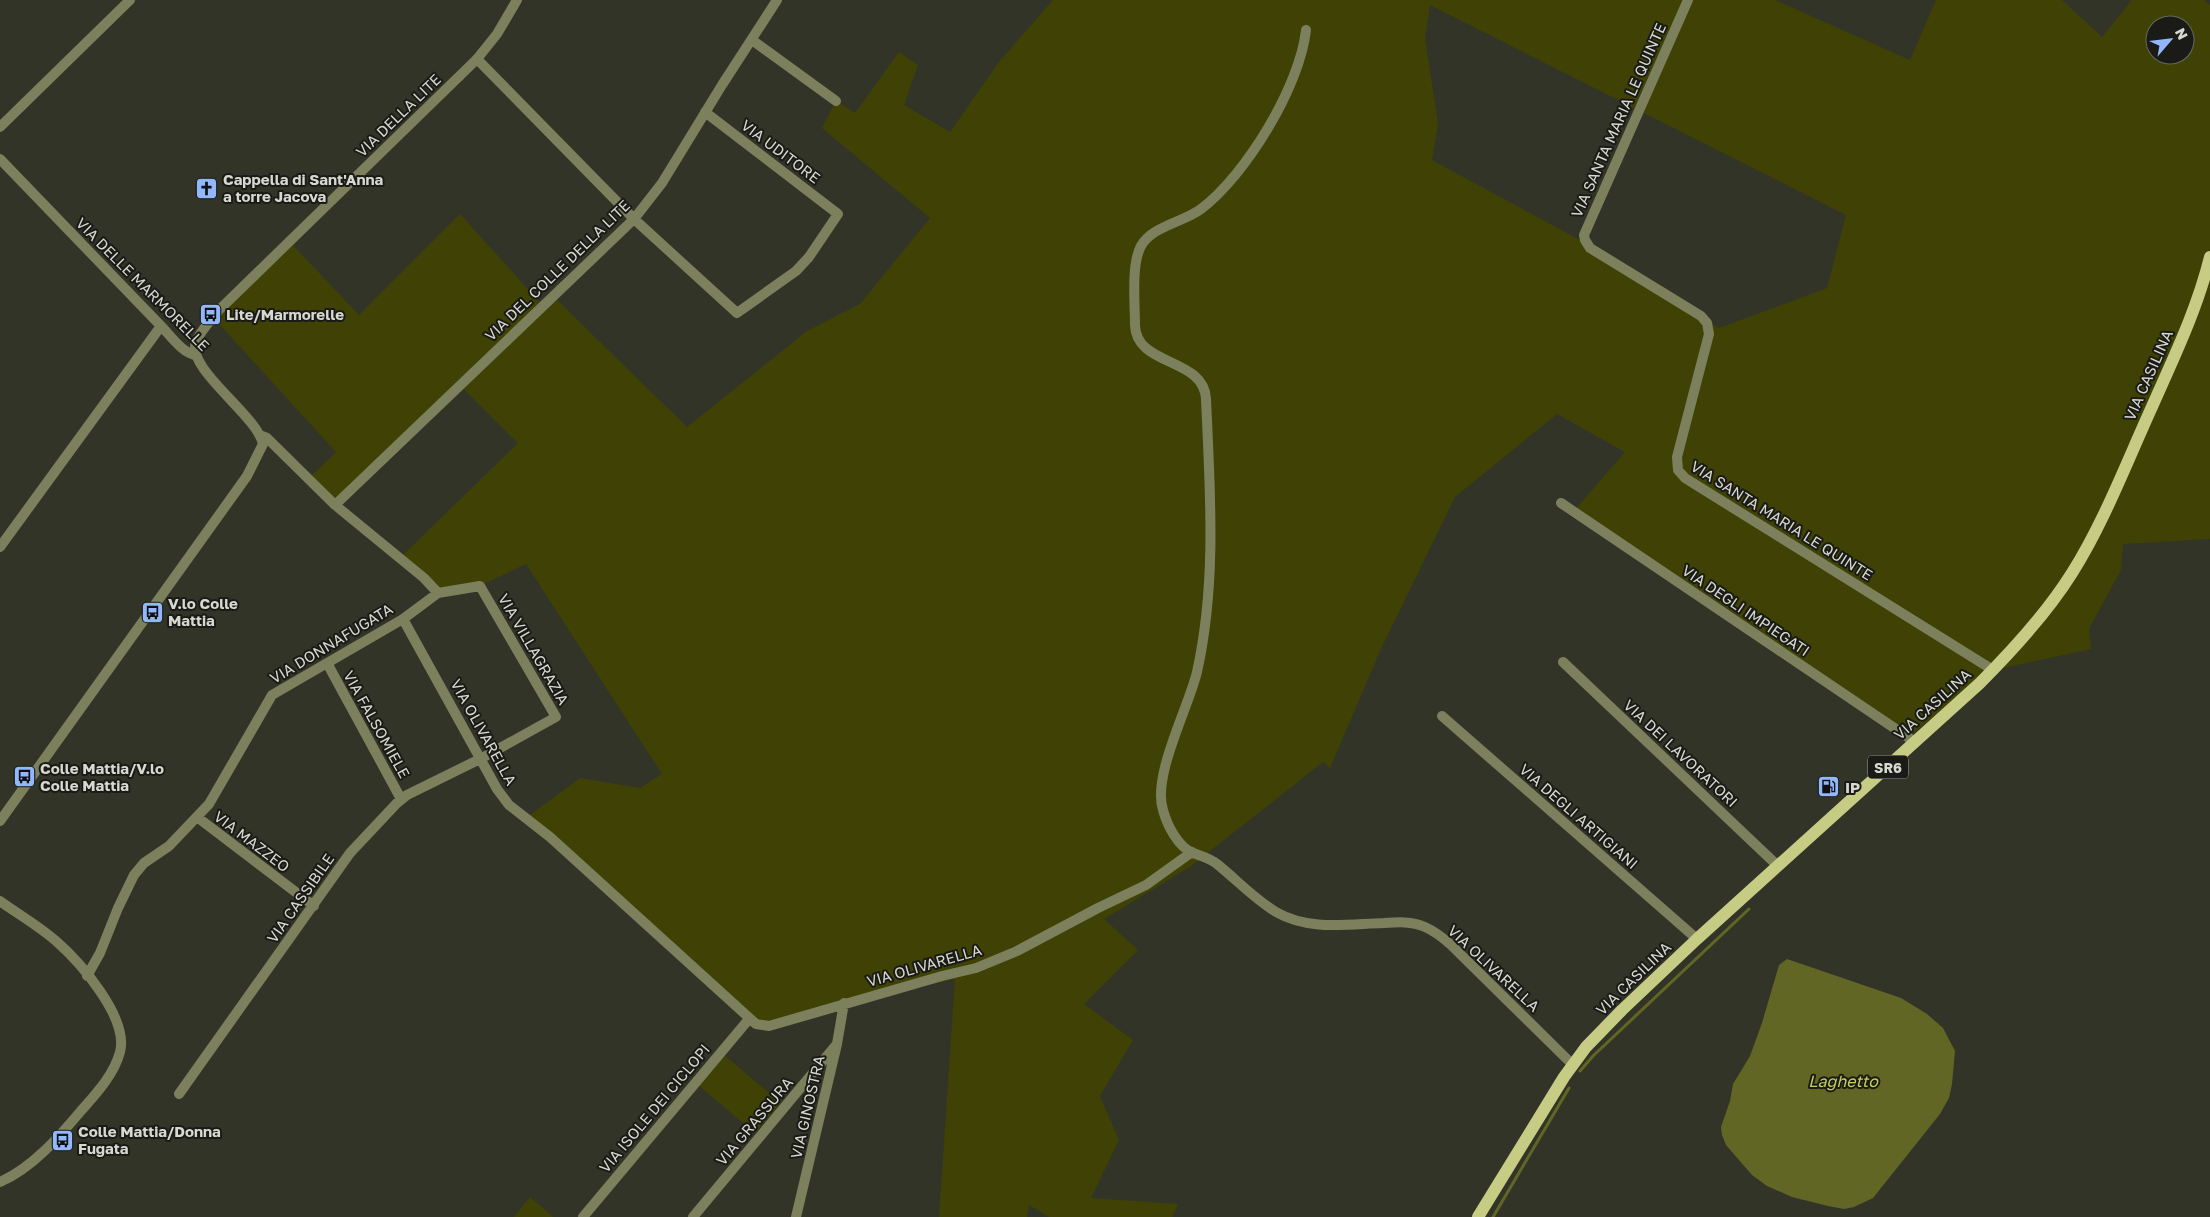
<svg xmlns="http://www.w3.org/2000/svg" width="2210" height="1217" viewBox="0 0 2210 1217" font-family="'Golos Text',sans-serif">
<rect width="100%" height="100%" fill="#333428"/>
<path fill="#3f4204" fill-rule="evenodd" d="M 1053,0 L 1775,0 L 1910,60 L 1936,0 L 2062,0 L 2102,37 L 2132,0 L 2204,0 L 2210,5 L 2210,539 L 2123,544 L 2121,570 L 2089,629 L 2091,649 L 1993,670 L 1909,736 L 1574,511 L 1625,452 L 1557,414 L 1455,497 L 1380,651 L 1330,768 L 1323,762 L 1191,866 L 1104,919 L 1138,950 L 1084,1004 L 1133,1040 L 1100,1096 L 1119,1140 L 1091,1198 L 1178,1204 L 1172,1217 L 1049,1217 L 1029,1205 L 1027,1217 L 939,1217 L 955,979 L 844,1003 L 769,1026 L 749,1019 L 526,818 L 580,778 L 640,788 L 662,774 L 526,564 L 480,586 L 438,593 L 400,558 L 518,443 L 460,385 L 335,505 L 308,479 L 336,452 L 210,314 L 289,241 L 359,315 L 460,214 L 543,306 L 553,296 L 687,427 L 807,331 L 860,304 L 930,218 L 822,128 L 836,101 L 855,113 L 899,52 L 918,65 L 904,105 L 950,132 L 999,62 ZM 1430,5 L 1846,215 L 1827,288 L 1719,328 L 1587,244 L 1432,160 L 1438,124 L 1425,38 ZM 2155,25 L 2185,25 L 2185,55 L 2155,55 Z
M 724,1055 L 781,1103 L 755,1133 L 698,1085 Z
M 530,1197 L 553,1217 L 514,1217 Z"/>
<path fill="#626624" d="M 1787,959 L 1901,998 L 1927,1014 L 1943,1028 L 1955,1051 L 1952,1084 L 1949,1098 L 1940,1114 L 1873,1198 L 1854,1207 L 1844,1209 L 1828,1206 L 1792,1197 L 1767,1186 L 1752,1175 L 1726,1145 L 1722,1135 L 1721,1127 L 1730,1101 L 1733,1084 L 1750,1056 L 1762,1023 L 1779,965 Z"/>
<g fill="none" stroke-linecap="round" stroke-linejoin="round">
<path stroke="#626624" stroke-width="3" d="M 1580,1071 L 1593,1056 L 1749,909
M 1493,1217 L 1569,1088"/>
<path stroke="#7c805d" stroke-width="10" d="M 1688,0 L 1584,235 L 1585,240 L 1590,248 L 1701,316 L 1707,323 L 1709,334 L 1677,457 L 1678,470 L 1685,478 L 1993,670
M 1306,30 C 1300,86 1246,175 1201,209 C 1184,222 1152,226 1141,246 C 1131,264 1135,304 1135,325 C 1136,367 1204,357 1206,399 C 1210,490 1217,582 1197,672 C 1188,709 1152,776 1163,810 C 1167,825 1178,847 1193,853 C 1201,856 1210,858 1217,864 C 1237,880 1253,898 1276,912 C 1309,931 1347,924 1384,923 C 1398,922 1411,921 1425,927 C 1434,931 1442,937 1450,944 L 1572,1064
M 752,40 L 836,101
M 477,59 L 634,219 L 737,313 L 796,271 L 809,257 L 838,214 L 705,112
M 0,127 L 130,0
M 0,159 L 161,326 C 170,335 183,354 196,355
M 262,436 L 267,438 L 335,505 L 424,578 L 438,593
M 1561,503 L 1915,742
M 335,505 L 634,219 L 662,183 L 722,85 L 777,0
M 0,547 L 161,326
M 403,619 L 497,789 L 509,805 L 550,837 L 756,1024 L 769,1026 L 942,976 L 976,968 L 1017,951 L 1098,908 L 1146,885 L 1192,852
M 1563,662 L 1778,866
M 327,663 L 401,799
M 1442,716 L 1697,939
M 197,817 L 314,906
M 87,976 L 100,953 L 118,908 L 134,875 L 144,863 L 169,846 L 209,804 L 272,695 L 403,619 L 438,593 L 480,586 L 556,717 L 482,758 L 407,795 L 397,803 L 350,853 L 179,1094
M 583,1217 L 749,1019
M 693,1217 L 837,1044
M 796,1217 L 837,1044 L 844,1003"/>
<path stroke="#7c805d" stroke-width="10" d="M 0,821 L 247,476 L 263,444 C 257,415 186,369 196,342 C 200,331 211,320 219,310 L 477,59 L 497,34 L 517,0
M 0,901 C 18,914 39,926 56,941 C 80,962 129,1018 120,1052 C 114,1075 95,1095 80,1112 C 58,1138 32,1168 0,1182"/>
<path stroke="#c6cc84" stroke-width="12" d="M 1478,1217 L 1564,1077 L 1586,1047 L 1622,1010 L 1697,939 L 1980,683 C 2013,650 2047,613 2072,573 C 2104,522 2126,464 2151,409 C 2173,359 2197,310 2210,257"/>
</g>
<defs>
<symbol id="church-square" viewBox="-11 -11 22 22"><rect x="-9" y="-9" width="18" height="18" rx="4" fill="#92b7fd" stroke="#1a1b16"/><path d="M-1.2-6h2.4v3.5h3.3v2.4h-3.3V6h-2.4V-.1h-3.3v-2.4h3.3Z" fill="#111"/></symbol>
<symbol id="bus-square" viewBox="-11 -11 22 22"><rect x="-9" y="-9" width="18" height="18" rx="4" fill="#92b7fd" stroke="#1a1b16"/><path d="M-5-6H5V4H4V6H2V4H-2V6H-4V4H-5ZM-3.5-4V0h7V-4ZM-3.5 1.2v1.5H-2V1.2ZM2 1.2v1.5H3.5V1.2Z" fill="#111"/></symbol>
<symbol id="fuel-square" viewBox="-11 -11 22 22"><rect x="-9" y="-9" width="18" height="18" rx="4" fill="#92b7fd" stroke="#1a1b16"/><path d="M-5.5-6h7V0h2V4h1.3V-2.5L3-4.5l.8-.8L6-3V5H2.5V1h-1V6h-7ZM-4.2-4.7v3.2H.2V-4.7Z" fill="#111"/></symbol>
</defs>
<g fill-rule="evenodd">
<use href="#church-square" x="194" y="176" width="25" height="25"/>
<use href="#bus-square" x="198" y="302" width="25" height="25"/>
<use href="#bus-square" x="140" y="600" width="25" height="25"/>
<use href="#bus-square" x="12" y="764" width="25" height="25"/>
<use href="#fuel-square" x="1816" y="774" width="25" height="25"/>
<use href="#bus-square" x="50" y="1128" width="25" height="25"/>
</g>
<g text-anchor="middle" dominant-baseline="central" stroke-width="4" stroke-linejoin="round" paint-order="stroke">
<rect fill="#1a1b16" stroke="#9e9f98" stroke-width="1" x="1868" y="755.5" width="40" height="23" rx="4"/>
<g font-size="14" font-weight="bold" fill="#d7d8d0">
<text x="1888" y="767">SR6</text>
</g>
<g font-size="15" fill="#d7d8d0" stroke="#1a1b16">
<text transform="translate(398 115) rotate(-44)">VIA DELLA LITE</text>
<text transform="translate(1618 120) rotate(-66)">VIA SANTA MARIA LE QUINTE</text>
<text transform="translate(781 151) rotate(37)">VIA UDITORE</text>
<text transform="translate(557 270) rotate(-44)">VIA DEL COLLE DELLA LITE</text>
<text transform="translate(143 284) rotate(45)">VIA DELLE MARMORELLE</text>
<text transform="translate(2148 375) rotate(-66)">VIA CASILINA</text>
<text transform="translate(1782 520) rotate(32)">VIA SANTA MARIA LE QUINTE</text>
<text transform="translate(1746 610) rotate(34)">VIA DEGLI IMPIEGATI</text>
<text transform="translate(331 643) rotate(-31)">VIA DONNAFUGATA</text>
<text transform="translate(534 649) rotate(60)">VIA VILLAGRAZIA</text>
<text transform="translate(1932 704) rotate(-42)">VIA CASILINA</text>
<text transform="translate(377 724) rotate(61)">VIA FALSOMIELE</text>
<text transform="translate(484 732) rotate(61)">VIA OLIVARELLA</text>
<text transform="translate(1681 753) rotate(43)">VIA DEI LAVORATORI</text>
<text transform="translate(1579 816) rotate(41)">VIA DEGLI ARTIGIANI</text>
<text transform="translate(252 841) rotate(37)">VIA MAZZEO</text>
<text transform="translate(300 898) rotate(-55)">VIA CASSIBILE</text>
<text transform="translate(924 965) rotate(-16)">VIA OLIVARELLA</text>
<text transform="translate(1494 968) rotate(43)">VIA OLIVARELLA</text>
<text transform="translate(1633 978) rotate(-44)">VIA CASILINA</text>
<text transform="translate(807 1107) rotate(-77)">VIA GINOSTRA</text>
<text transform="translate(654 1108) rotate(-50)">VIA ISOLE DEI CICLOPI</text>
<text transform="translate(754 1121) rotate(-50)">VIA GRASSURA</text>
</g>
<g font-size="15" font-weight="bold" fill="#d7d8d0" stroke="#1a1b16" text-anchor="start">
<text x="223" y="179">Cappella di Sant'Anna<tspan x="223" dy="17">a torre Jacova</tspan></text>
<text x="226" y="314">Lite/Marmorelle</text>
<text x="168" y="603">V.lo Colle<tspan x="168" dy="17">Mattia</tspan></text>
<text x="40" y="768">Colle Mattia/V.lo<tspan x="40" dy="17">Colle Mattia</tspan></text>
<text x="1845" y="787">IP</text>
<text x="78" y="1131">Colle Mattia/Donna<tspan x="78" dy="17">Fugata</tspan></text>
</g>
<g font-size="16" font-style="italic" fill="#c7cf5a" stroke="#1a1b16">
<text x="1843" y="1081">Laghetto</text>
</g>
</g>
<g transform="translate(2170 40) rotate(62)"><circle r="24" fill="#1a1b16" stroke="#666760"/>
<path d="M0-4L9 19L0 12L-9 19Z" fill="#92b7fd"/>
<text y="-8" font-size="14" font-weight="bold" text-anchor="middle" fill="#d7d8d0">N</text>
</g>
</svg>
